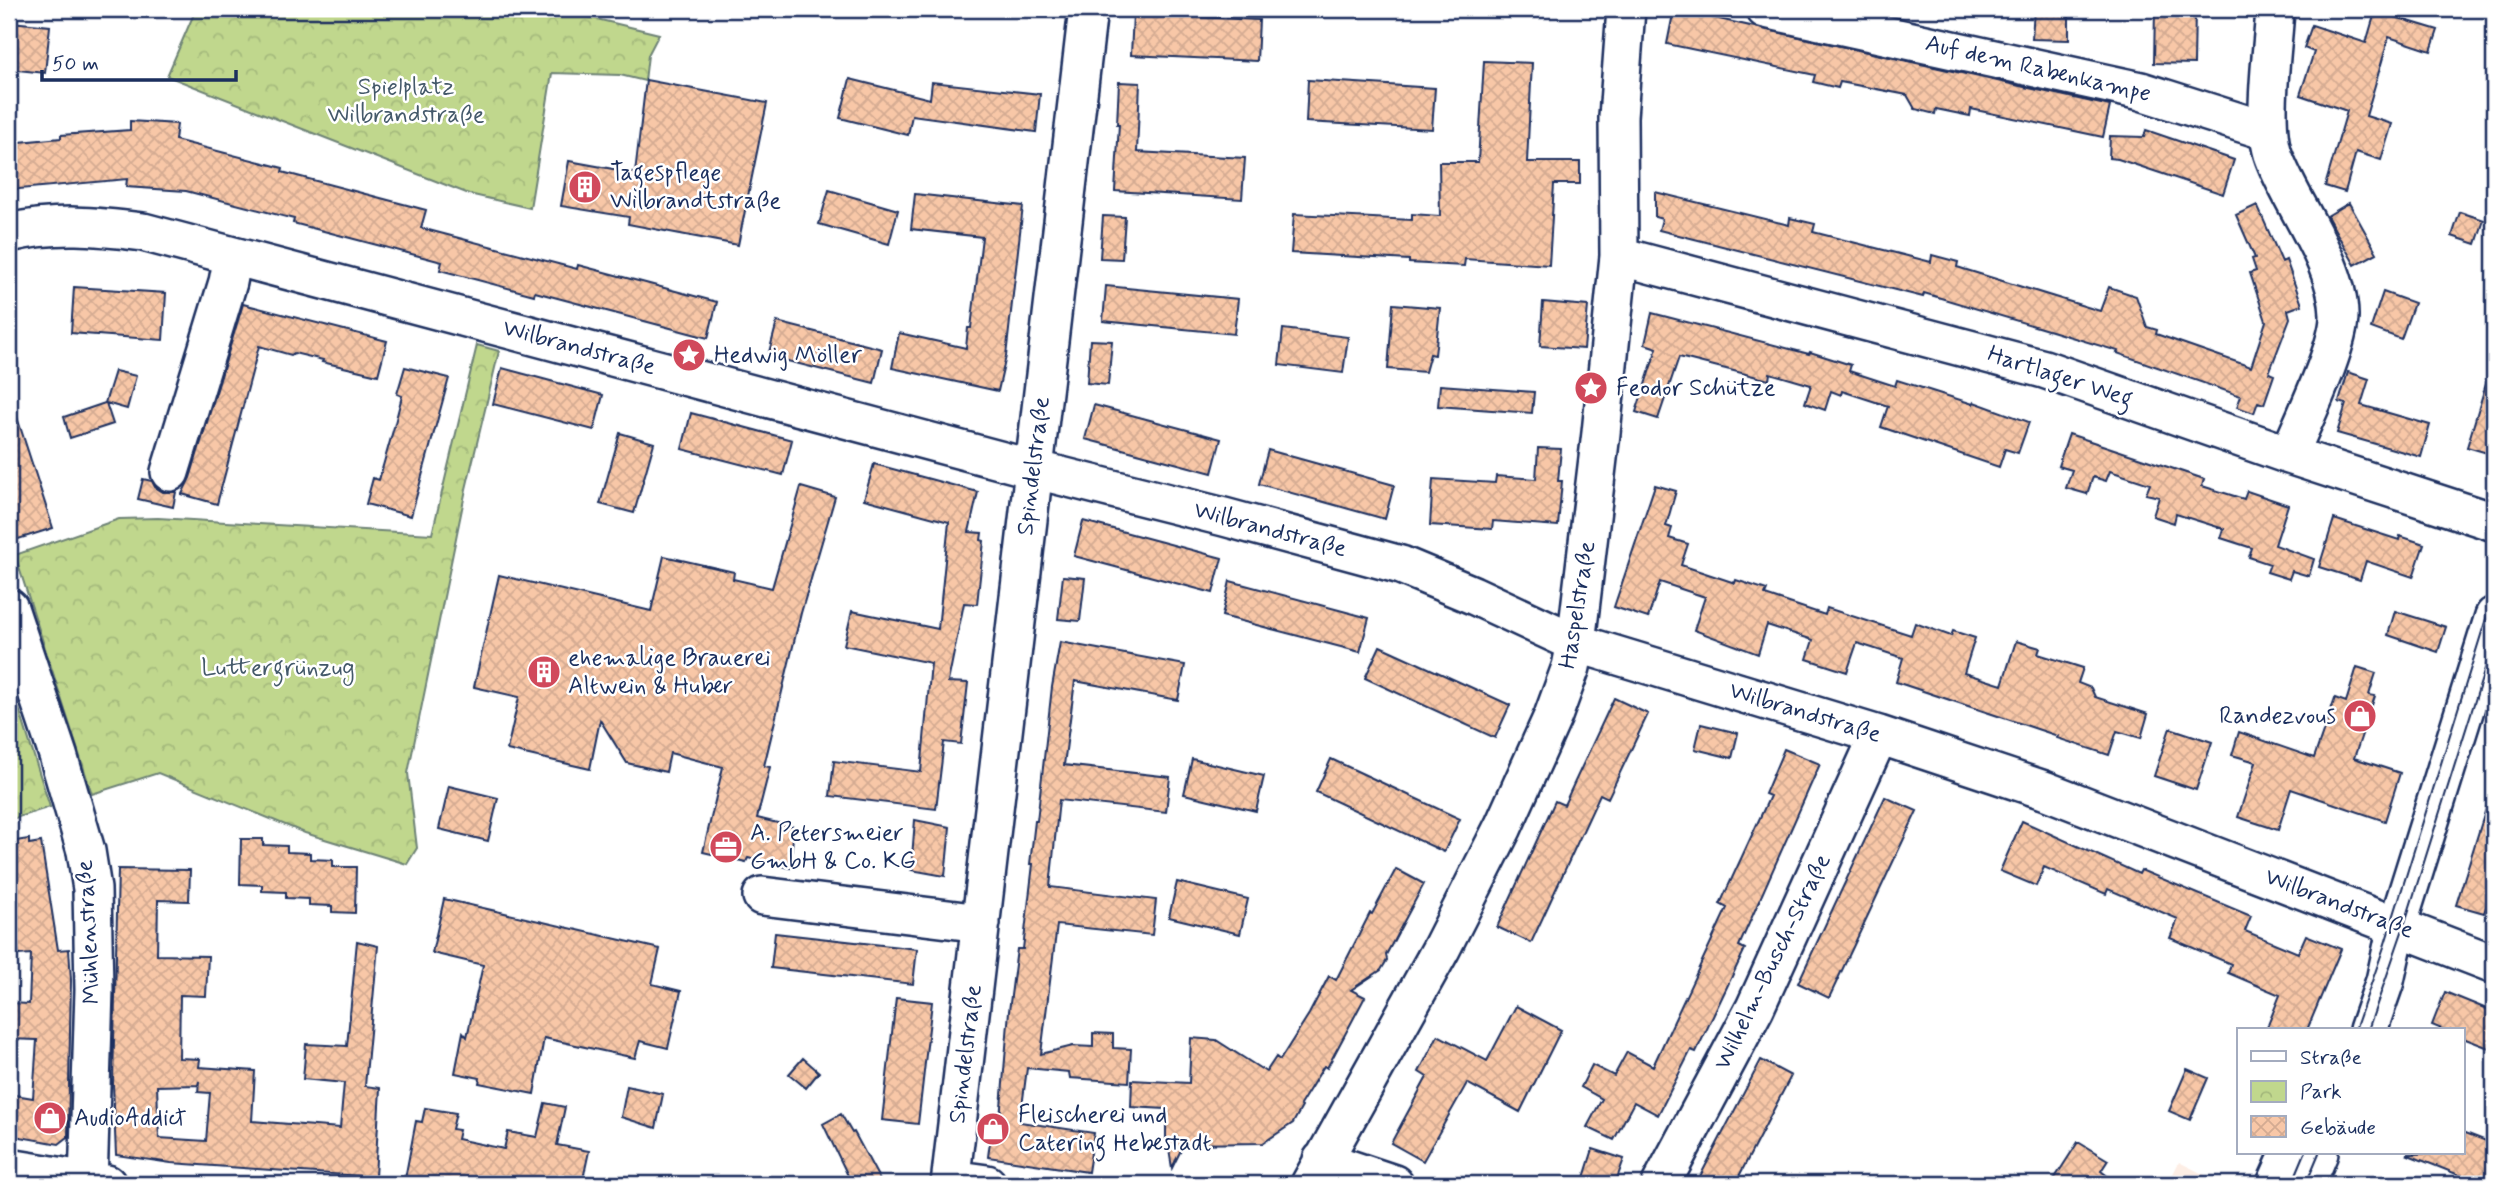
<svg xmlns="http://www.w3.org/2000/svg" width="2503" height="1193" viewBox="0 0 2503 1193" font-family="Mynerve,sans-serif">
<defs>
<pattern id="park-crowns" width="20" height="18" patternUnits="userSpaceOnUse" patternTransform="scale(1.75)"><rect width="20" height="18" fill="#c0d78d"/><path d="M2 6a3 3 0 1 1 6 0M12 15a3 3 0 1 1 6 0" fill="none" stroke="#a4b97c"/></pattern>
<pattern id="building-cross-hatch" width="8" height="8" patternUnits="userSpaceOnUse" patternTransform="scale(1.75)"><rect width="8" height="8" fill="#f8c7a7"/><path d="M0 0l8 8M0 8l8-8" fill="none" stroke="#d4ab92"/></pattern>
</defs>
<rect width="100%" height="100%" fill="#fff"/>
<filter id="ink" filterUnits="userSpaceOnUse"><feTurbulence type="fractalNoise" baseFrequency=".0143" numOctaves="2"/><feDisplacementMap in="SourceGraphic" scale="14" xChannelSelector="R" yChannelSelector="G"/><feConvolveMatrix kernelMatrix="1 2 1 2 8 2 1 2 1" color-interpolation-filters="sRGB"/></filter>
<g filter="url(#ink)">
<path fill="#fdeee5" d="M 2179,1162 L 2223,1184 L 2168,1184 Z"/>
<path fill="url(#park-crowns)" stroke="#6e8376" stroke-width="2" d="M 196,9 L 555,9 L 659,34 L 648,55 L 645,81 L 620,75 L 552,73 L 530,208 L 469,194 L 167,76 Z
M 477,345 L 499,351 L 466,489 L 408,773 L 417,848 L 407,864 L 305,833 L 158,773 L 92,794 L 15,555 L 119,519 L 158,518 L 432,534 Z
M 9,677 L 50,807 L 9,820 Z"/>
<path fill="url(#building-cross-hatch)" stroke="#1b2f5e" stroke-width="2" fill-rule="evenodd" d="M 1674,9 L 2110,106 L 2103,137 L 1971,109 L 1970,116 L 1936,109 L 1935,114 L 1915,109 L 1907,95 L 1840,82 L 1838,88 L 1813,82 L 1815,75 L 1667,44 Z
M 2034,9 L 2069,9 L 2069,40 L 2032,39 Z
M 2155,9 L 2195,9 L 2194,64 L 2154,63 Z
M 2376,9 L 2397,9 L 2395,17 L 2438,30 L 2431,51 L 2389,37 L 2366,116 L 2392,124 L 2381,160 L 2356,152 L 2345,192 L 2325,186 L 2347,111 L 2300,95 L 2314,52 L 2304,48 L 2312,25 L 2366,43 Z
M 1133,14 L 1259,20 L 1257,61 L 1131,55 Z
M 11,22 L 50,26 L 45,73 L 9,69 Z
M 1484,61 L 1532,63 L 1527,162 L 1580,162 L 1580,184 L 1554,184 L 1549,265 L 1465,259 L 1464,266 L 1409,263 L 1409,260 L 1291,253 L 1294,214 L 1412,220 L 1412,214 L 1440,216 L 1439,162 L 1478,162 Z
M 850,79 L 930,99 L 932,82 L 1040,94 L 1036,132 L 912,115 L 908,135 L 840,118 Z
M 646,80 L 767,103 L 738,245 L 628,224 L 629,217 L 561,206 L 569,161 L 635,173 Z
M 1308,80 L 1435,88 L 1432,129 L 1306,122 Z
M 1119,82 L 1140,83 L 1137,152 L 1245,158 L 1242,199 L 1115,191 L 1119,124 L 1117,124 Z
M 130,121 L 177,124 L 175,140 L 283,168 L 282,172 L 426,210 L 421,228 L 577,269 L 578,265 L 717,302 L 708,338 L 535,292 L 534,295 L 440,270 L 442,262 L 293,223 L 294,219 L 186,191 L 126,187 L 127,179 L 9,190 L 9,143 L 61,138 L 61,135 L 130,130 Z
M 2146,130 L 2234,160 L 2223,194 L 2118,159 L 2109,158 L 2110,136 L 2144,137 Z
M 829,190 L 898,210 L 889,244 L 819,224 Z
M 1655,192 L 1789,225 L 1790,218 L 1815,224 L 1813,232 L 1931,262 L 1932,255 L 1958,262 L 1957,267 L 2100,311 L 2109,287 L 2136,296 L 2147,327 L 2157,330 L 2156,334 L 2251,367 L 2266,321 L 2250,273 L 2256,271 L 2252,259 L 2255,258 L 2236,215 L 2257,205 L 2282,262 L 2286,260 L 2302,305 L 2288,310 L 2290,318 L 2269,373 L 2274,375 L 2264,404 L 2258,402 L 2254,413 L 2237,407 L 2241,396 L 2117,353 L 2118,351 L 1924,293 L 1923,297 L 1659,230 L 1662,219 L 1655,217 Z
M 915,194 L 1023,206 L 1006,356 L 998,391 L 892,368 L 899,333 L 966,348 L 968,328 L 971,328 L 982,237 L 911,229 Z
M 2349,203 L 2377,253 L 2355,265 L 2327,216 Z
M 2460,212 L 2484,220 L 2476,244 L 2452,236 Z
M 1103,216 L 1125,217 L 1122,259 L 1100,258 Z
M 1106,286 L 1238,299 L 1234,334 L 1103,321 Z
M 74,287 L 166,293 L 163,340 L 71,333 Z
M 2383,292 L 2414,303 L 2401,339 L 2371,328 Z
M 1543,302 L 1588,306 L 1584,349 L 1540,346 Z
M 243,304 L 387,341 L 378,375 L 322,362 L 323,360 L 294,353 L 291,355 L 259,346 L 217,504 L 182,494 L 190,478 Z
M 1393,304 L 1440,308 L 1435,355 L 1430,354 L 1425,372 L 1388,369 Z
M 1652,313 L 1809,354 L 1810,352 L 1851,365 L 1849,371 L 1895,386 L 1897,380 L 1973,404 L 1974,402 L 2029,422 L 2018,453 L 2005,449 L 1999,467 L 1881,427 L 1888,406 L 1842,391 L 1841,395 L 1831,391 L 1825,410 L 1805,403 L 1811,385 L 1770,373 L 1769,380 L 1679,357 L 1658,419 L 1636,412 L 1657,348 L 1645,344 Z
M 777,322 L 882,349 L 874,383 L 768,356 Z
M 1283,329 L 1348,337 L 1343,373 L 1279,365 Z
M 1090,340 L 1112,341 L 1108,385 L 1087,383 Z
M 405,367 L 449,378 L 411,516 L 366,504 L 373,478 L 379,480 L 394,427 L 402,396 L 397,394 Z
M 502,368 L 603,395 L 594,430 L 493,404 Z
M 115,371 L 136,376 L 127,409 L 106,403 L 113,424 L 70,438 L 64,417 L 105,403 Z
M 2348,372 L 2369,379 L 2361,405 L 2430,425 L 2421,457 L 2337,433 L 2346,404 L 2339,402 Z
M 2489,374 L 2494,375 L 2494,455 L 2467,447 Z
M 1440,385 L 1534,392 L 1532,413 L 1438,406 Z
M 1094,405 L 1221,439 L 1212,473 L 1085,439 Z
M 14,408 L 53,528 L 9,542 L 9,409 Z
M 691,413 L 792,440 L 783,475 L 682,449 Z
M 620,433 L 654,443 L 634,513 L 600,504 Z
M 2069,434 L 2204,479 L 2202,486 L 2244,499 L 2247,491 L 2288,505 L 2275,545 L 2314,559 L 2309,576 L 2292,571 L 2289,579 L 2267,572 L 2270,564 L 2249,557 L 2252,548 L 2221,538 L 2224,529 L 2176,514 L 2174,523 L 2153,516 L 2159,497 L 2146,494 L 2150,484 L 2110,471 L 2106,481 L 2093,477 L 2087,494 L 2066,488 L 2072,470 L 2058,466 Z
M 1538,448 L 1561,449 L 1558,481 L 1562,481 L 1558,526 L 1493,521 L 1492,529 L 1430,525 L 1433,479 L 1495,483 L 1496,476 L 1536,479 Z
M 1268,450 L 1394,485 L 1385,519 L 1259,484 Z
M 874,464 L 978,492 L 969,532 L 982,533 L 981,540 L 984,541 L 977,604 L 964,603 L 948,682 L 968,683 L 961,744 L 944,742 L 936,809 L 830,796 L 834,761 L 921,772 L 931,663 L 844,645 L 852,611 L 938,629 L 949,522 L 864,499 Z
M 143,479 L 152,481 L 155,487 L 163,492 L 176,492 L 173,507 L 138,499 Z
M 1655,485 L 1676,491 L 1666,526 L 1672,528 L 1669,538 L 1688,544 L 1681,565 L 1735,583 L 1736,580 L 1767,590 L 1765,595 L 1825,615 L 1827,608 L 1911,635 L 1915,623 L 1951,636 L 1953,631 L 1975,638 L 1964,673 L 2002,685 L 2016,641 L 2040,648 L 2038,654 L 2083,668 L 2078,683 L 2091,688 L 2095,697 L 2148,714 L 2141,738 L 2117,731 L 2109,755 L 2057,738 L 2058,736 L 1896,682 L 1903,658 L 1857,643 L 1847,672 L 1807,659 L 1813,640 L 1767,625 L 1758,654 L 1694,630 L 1705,597 L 1660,582 L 1648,618 L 1614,607 Z
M 801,487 L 835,497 L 801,613 L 764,766 L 770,767 L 757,818 L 794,827 L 790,868 L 748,858 L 746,862 L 703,852 L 723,767 L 670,753 L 666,772 L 627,763 L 600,720 L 590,769 L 507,750 L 519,697 L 474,687 L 499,575 L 651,611 L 664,556 L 734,572 L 733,579 L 772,588 Z
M 2334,519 L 2399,540 L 2400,536 L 2424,544 L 2413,577 L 2366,561 L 2360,580 L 2319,567 Z
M 1083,521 L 1222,558 L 1213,593 L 1074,556 Z
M 1063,576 L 1085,578 L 1080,621 L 1058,619 Z
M 1230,581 L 1369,618 L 1360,652 L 1222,616 Z
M 2395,611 L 2446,627 L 2438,652 L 2388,635 Z
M 1060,642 L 1185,665 L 1178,700 L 1075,681 L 1064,765 L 1170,777 L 1166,812 L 1059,800 L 1050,887 L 1156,900 L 1152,935 L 1057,925 L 1041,1054 L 1073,1046 L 1093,1047 L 1093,1033 L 1113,1034 L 1113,1048 L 1131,1049 L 1129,1082 L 1070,1078 L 1069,1072 L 1027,1068 L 1020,1122 L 1094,1133 L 1088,1172 L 988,1157 L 993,1118 L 1000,1119 L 1009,1011 L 1017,949 L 1023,949 L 1033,864 L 1030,864 L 1035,821 L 1037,821 L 1052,687 Z
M 1380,646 L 1510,705 L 1495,738 L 1365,678 Z
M 2357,667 L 2376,673 L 2369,695 L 2375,696 L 2354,758 L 2400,773 L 2385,821 L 2291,789 L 2278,830 L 2238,817 L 2256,762 L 2232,755 L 2239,732 L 2314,758 L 2335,698 L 2346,702 Z
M 1614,698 L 1648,714 L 1608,798 L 1600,794 L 1531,943 L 1497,927 L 1555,801 L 1564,805 Z
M 1701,724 L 1738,733 L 1732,758 L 1695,749 Z
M 2170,728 L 2212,742 L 2196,790 L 2154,776 Z
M 1784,749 L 1820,764 L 1739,946 L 1745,949 L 1696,1052 L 1691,1050 L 1658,1115 L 1634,1102 L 1614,1140 L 1587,1127 L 1602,1099 L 1581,1087 L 1592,1065 L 1614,1076 L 1627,1052 L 1653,1066 L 1727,908 L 1720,904 L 1770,796 L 1765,794 Z
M 1192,759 L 1264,776 L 1256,811 L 1184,794 Z
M 1331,759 L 1460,819 L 1444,852 L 1316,792 Z
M 449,786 L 498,798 L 488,841 L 439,829 Z
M 1885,797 L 1917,811 L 1829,998 L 1798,983 Z
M 2489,799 L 2494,799 L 2494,883 L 2484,913 L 2456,905 Z
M 915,820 L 950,827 L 945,876 L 911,870 Z
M 2022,821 L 2139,874 L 2141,870 L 2251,916 L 2245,931 L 2298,953 L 2306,935 L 2341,949 L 2307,1030 L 2266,1030 L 2280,995 L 2228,973 L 2231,964 L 2170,938 L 2178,919 L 2108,889 L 2106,894 L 2044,867 L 2036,886 L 2000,871 Z
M 29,839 L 29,844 L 41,842 L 58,950 L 69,949 L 71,980 L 68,1137 L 59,1144 L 9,1135 L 9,1094 L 33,1098 L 37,1040 L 9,1039 L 9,1003 L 29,1004 L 31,954 L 19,955 L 9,884 L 9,842 Z
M 241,839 L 263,839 L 263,845 L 287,846 L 287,852 L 310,853 L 310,859 L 333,860 L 333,867 L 356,867 L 355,913 L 332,912 L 332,906 L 309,905 L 309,899 L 286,898 L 286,892 L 262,891 L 262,885 L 240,884 Z
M 118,869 L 190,870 L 189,901 L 158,900 L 157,955 L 208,956 L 206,996 L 180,995 L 179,1058 L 200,1059 L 199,1067 L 255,1071 L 252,1121 L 340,1128 L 344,1083 L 303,1079 L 306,1044 L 347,1046 L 357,941 L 378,946 L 365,1086 L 380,1088 L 375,1177 L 171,1163 L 116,1155 L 113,1084 ZM 199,1081 L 198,1092 L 210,1093 L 206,1141 L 159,1138 L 157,1086 L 198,1085 Z
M 1396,869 L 1424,884 L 1386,955 L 1387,960 L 1381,970 L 1351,990 L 1365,997 L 1327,1068 L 1324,1066 L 1300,1105 L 1302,1107 L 1293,1123 L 1263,1143 L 1184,1144 L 1172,1168 L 1168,1143 L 1166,1142 L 1166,1109 L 1131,1107 L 1132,1080 L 1189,1083 L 1191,1038 L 1216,1040 L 1266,1072 L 1276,1057 L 1280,1060 L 1309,1014 L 1329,976 L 1336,980 L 1370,913 L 1372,914 Z
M 1177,882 L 1248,899 L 1240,934 L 1169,917 Z
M 444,899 L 660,949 L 652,984 L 681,991 L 668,1048 L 640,1041 L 635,1058 L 544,1038 L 534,1094 L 479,1083 L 480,1078 L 455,1073 L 463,1032 L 467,1037 L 483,965 L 432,953 Z
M 775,933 L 917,949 L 913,984 L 771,968 Z
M 2445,992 L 2494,1012 L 2494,1050 L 2463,1038 L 2463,1030 L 2444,1030 L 2432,1025 Z
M 896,998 L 932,1002 L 918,1124 L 882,1120 Z
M 1516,1006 L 1561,1030 L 1520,1112 L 1467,1083 L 1423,1161 L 1391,1143 L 1427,1077 L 1419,1072 L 1438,1035 L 1487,1061 Z
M 803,1058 L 819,1072 L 806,1088 L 789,1074 Z
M 1761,1060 L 1791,1076 L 1735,1184 L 1696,1184 Z
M 2187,1069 L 2208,1078 L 2190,1120 L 2169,1111 Z
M 627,1086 L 663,1094 L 656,1128 L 621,1117 Z
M 545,1103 L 565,1107 L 557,1145 L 589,1151 L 582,1184 L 404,1184 L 416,1121 L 422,1122 L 425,1108 L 456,1113 L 452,1129 L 459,1130 L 457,1139 L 504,1149 L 508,1132 L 537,1137 Z
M 841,1114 L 852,1133 L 854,1132 L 882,1184 L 852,1184 L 823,1124 Z
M 2463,1132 L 2494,1144 L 2494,1184 L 2475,1178 L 2474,1181 L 2406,1154 L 2463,1153 Z
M 2078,1142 L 2108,1160 L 2101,1171 L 2118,1184 L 2051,1184 Z
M 1593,1149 L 1624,1159 L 1615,1184 L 1582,1184 Z"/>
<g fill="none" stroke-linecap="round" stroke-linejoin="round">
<defs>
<path id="minor" d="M 1765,9 L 2141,91 L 2267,131
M 2275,9 C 2273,48 2261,123 2274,157 C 2292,206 2338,262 2339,315 C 2340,346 2302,423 2289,455
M 9,233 C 57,222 95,226 143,232 L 1033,469 L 1224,517 L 1401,565 L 1473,595 L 1576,643 L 1879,735 L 2044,790 L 2494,964
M 1619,256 L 2044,369 L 2289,455 L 2494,522
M 170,472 L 228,282 L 233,256
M 9,608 L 58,755 L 86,851 L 92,889 L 94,990 L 88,1184
M 762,896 L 981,923
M 2368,1030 L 2385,981 L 2397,926 L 2494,616
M 1322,1160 L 1394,1184
M 9,1168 L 107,1184
M 951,1179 L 987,1184
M 950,1184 L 1088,9
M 1310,1184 L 1441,949 L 1503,827 L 1553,716 L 1571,667 L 1576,643 L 1601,433 L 1619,256 L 1618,117 L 1626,9
M 1661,1184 L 1755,1008 L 1879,735
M 2276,1184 L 2290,1153
M 2306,1184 L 2319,1153"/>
</defs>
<use href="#minor" stroke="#1b2f5e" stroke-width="42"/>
<use href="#minor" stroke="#fff" stroke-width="37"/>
<path stroke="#1b2f5e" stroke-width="2" d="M 2355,1030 L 2384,947 L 2494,593
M 2368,1030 L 2403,929 L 2494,640
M 2292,1184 L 2305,1153
M 2306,1184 L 2319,1153"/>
</g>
</g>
<defs>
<symbol id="building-disc" viewBox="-11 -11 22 22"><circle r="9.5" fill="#d1495b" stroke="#fff"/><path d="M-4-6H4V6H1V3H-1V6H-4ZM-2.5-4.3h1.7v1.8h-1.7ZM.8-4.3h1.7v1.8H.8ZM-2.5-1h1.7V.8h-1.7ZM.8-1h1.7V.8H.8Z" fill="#fff"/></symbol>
<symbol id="sight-disc" viewBox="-11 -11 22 22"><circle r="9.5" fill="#d1495b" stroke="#fff"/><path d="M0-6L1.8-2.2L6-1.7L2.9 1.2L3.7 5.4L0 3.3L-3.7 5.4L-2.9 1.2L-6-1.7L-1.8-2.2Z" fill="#fff"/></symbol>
<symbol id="shop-disc" viewBox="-11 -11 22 22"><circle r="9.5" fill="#d1495b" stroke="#fff"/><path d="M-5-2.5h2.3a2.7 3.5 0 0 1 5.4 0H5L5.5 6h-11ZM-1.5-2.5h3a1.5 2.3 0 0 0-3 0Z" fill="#fff"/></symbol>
<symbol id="office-disc" viewBox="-11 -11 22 22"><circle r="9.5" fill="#d1495b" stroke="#fff"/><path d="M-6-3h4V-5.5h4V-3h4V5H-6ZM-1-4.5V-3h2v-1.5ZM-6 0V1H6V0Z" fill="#fff"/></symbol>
</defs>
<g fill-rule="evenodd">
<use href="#building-disc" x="566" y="168" width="38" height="38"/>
<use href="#sight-disc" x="670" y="336" width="38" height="38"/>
<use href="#sight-disc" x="1572" y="369" width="38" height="38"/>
<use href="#building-disc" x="525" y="653" width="38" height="38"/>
<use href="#shop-disc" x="2341" y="697" width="38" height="38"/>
<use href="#office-disc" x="707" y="828" width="38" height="38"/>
<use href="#shop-disc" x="31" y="1099" width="38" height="38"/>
<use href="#shop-disc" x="974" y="1110" width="38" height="38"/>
</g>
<g text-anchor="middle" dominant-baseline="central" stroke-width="5" stroke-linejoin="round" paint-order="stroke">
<g font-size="24" fill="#1b2f5e" stroke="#fff">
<text transform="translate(2038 69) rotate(13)">Auf dem Rabenkampe</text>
<text transform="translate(579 348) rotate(15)">Wilbrandstraße</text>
<text transform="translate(2060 377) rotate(18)">Hartlager Weg</text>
<text transform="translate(1034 466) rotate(-83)">Spindelstraße</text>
<text transform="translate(1270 530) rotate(15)">Wilbrandstraße</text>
<text transform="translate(1578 605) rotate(-81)">Haspelstraße</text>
<text transform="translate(1805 713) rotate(17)">Wilbrandstraße</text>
<text transform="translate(2339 904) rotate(21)">Wilbrandstraße</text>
<text transform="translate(89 932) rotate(-93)">Mühlenstraße</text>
<text transform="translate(1773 962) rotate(-64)">Wilhelm-Busch-Straße</text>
<text transform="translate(966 1054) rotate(-83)">Spindelstraße</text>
</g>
<g font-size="24" fill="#44596a" stroke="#fff">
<text x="406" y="87">Spielplatz<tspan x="406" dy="28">Wilbrandstraße</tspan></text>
<text x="278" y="668">Luttergrünzug</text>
</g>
<g font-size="24" fill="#1b2f5e" stroke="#fff" text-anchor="start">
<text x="610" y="173">Tagespflege<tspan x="610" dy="28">Wilbrandtstraße</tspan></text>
<text x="714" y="355">Hedwig Möller</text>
<text x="1616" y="388">Feodor Schütze</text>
<text x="568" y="658">ehemalige Brauerei<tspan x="568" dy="28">Altwein &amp; Huber</tspan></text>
<text x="2336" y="716" text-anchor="end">Randezvous</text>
<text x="750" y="833">A. Petersmeier<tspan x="750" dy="28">GmbH &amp; Co. KG</tspan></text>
<text x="1018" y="1115">Fleischerei und<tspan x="1018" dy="28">Catering Hebestadt</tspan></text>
<text x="74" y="1118">AudioAddict</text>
</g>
</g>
<rect width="2503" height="1193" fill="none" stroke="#fff" stroke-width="35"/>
<rect x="18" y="18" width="2468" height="1158" fill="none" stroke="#1b2f5e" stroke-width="2.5" filter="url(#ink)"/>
<rect x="2237" y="1028" width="228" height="126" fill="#ffffff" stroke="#a4acbf" stroke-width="2"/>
<rect x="2251" y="1051" width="35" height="10" fill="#ffffff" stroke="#a4acbf" stroke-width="2"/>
<text x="2300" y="1064" font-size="21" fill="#1b2f5e">Straße</text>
<rect x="2251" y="1081" width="35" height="21" fill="url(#park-crowns)" stroke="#a4acbf" stroke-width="2"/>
<text x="2300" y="1098" font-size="21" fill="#1b2f5e">Park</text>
<rect x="2251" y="1116" width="35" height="21" fill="url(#building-cross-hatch)" stroke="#a4acbf" stroke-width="2"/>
<text x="2300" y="1134" font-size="21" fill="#1b2f5e">Gebäude</text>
<path d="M42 70v10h194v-10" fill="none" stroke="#1b2f5e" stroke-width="3.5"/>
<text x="52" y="70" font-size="21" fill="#1b2f5e" stroke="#ffffff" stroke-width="5" paint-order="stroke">50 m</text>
</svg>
